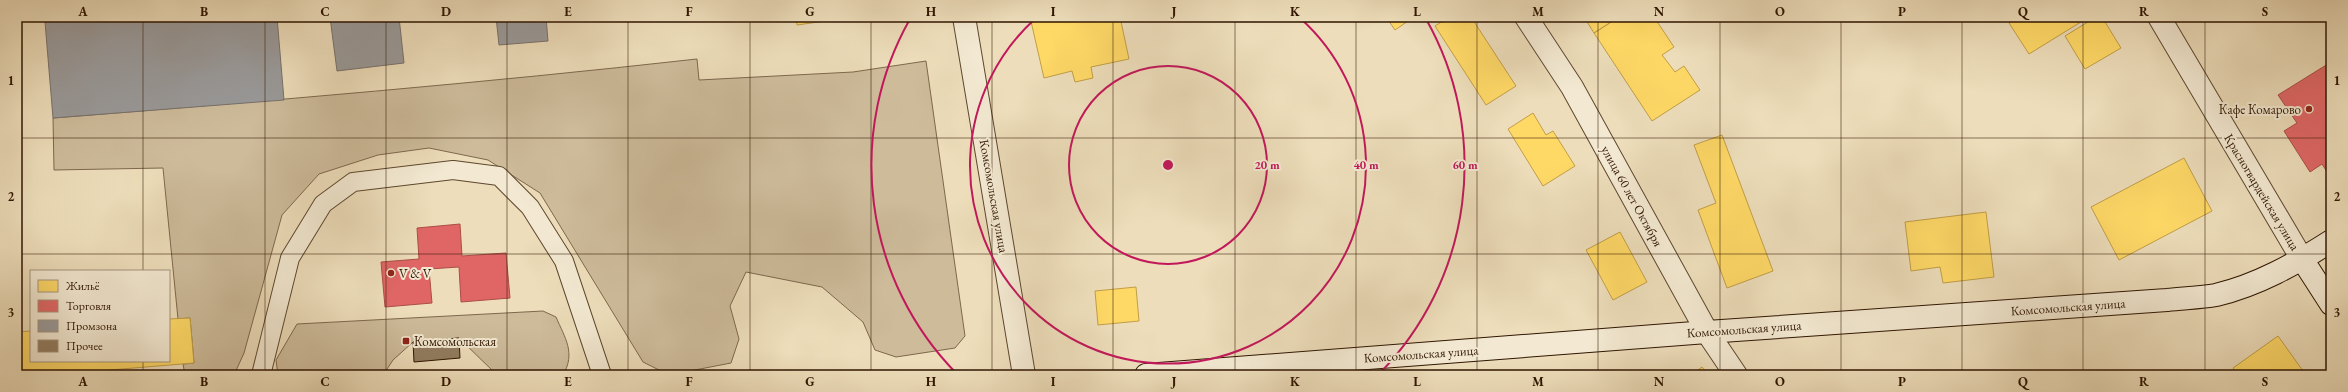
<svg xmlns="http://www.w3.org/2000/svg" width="2348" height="392" viewBox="0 0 2348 392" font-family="'EB Garamond',serif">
<rect width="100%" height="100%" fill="#edddba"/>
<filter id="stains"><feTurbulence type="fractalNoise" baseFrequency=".005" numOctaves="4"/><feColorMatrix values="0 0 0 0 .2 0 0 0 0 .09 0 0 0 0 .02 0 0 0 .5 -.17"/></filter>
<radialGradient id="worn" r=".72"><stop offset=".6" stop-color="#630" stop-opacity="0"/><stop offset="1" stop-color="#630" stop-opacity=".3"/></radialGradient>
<path fill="#cdbb9a" stroke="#7e684d" d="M 697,59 L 699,80 L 853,72 L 926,61 L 965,336 L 955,348 L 896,357 L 875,350 L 863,322 L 822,287 L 746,272 L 730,306 L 739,339 L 731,363 L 669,375 L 643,362 L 540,193 L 488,160 L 429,148 L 378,155 L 319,174 L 282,215 L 244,353 L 234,375 L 185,375 L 183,364 L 194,363 L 190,318 L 178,319 L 163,168 L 54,170 L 53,118 C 268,101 483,83 697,59 Z
M 543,311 L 556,317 C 565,338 576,353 563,375 L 497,375 L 459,338 L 413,342 L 393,360 L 383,375 L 278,375 L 276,360 L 297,324 Z"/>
<path fill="#ffd966" stroke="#c19e47" d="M 796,17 L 854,17 L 797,25 Z
M 1030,17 L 1120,17 L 1129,59 L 1091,67 L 1093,78 L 1075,82 L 1072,71 L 1044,78 Z
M 1386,17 L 1414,17 L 1395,30 Z
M 1449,17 L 1471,17 L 1516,86 L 1486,105 L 1435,26 Z
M 1584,17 L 1619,17 L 1594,33 Z
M 1619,17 L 1654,17 L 1674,47 L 1662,55 L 1675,72 L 1684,66 L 1700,90 L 1652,121 L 1594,33 Z
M 2018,17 L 2089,17 L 2029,54 L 2009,23 Z
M 2096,17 L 2102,17 L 2121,48 L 2085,69 L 2065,36 Z
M 1533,113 L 1546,135 L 1553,131 L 1575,166 L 1543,186 L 1508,129 Z
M 1722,135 L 1773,271 L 1727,288 L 1698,210 L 1716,203 L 1694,145 Z
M 2184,158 L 2212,211 L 2119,260 L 2091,207 Z
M 1986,212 L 1994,277 L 1943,283 L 1940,267 L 1911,271 L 1905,222 Z
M 1620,232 L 1647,282 L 1613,300 L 1586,250 Z
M 1136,287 L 1139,321 L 1098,325 L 1095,291 Z
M 190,318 L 194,363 L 49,375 L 17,375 L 17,332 L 31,331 L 31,361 L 169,361 L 169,319 Z
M 2278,336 L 2306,375 L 2238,375 L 2233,368 Z
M 1702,367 L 1709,375 L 1691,375 Z"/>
<path fill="#e06666" stroke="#ab4e47" d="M 2331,62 L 2331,178 L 2322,164 L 2310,172 L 2284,131 L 2297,123 L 2278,95 Z
M 460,224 L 462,256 L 506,253 L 510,298 L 461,302 L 459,267 L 429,269 L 432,303 L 385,307 L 381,262 L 419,259 L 417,228 Z"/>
<path fill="#999" stroke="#79716b" d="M 107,17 L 277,17 L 284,100 L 53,118 L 45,22 Z
M 330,17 L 399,17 L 404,63 L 337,71 Z
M 496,17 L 546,17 L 548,41 L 499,45 Z"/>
<path fill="#927d61" stroke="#2f1500" d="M 459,338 L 460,358 L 414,362 L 413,342 Z"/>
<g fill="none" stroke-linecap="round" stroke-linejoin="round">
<defs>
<path id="service" d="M 261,375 L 290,258 L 323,204 L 353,182 L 453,170 L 499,176 L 530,207 L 564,261 L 602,375"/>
<path id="minor" d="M 964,17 L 1024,375
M 1526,17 L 1572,87 L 1707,332 L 1736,375
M 2159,17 L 2302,259"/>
<path id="secondary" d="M 2302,259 L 2331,304
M 1146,375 L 1707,332 L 2167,300 C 2183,298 2200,298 2216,295 C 2258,285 2295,264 2331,241"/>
</defs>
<use href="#service" stroke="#5e472e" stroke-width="20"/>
<use href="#minor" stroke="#5e472e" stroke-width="24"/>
<use href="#secondary" stroke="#2f1500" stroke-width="24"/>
<use href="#service" stroke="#f3e9d2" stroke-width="18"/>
<use href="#minor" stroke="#f3e9d2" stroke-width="22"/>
<use href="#secondary" stroke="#f3e9d2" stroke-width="22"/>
</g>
<path fill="none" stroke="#2f1500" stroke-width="1" stroke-opacity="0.55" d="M 143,17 L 143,271M 265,17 L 265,375M 386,17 L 386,375M 507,17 L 507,375M 628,17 L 628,375M 750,17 L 750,375M 871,17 L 871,375M 992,17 L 992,375M 1113,17 L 1113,375M 1235,17 L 1235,375M 1356,17 L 1356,375M 1477,17 L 1477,375M 1598,17 L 1598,375M 1720,17 L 1720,375M 1841,17 L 1841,375M 1962,17 L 1962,375M 2083,17 L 2083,375M 2205,17 L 2205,375M 17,138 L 2331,138M 17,254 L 2331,254M 143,361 L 143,375"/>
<g fill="none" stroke="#c2185b" stroke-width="2">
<circle cx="1168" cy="165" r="99"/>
<path d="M1300 18A198 198 0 1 1 1036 18"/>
<path d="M956 373A297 297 0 0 1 910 19M1426 19A297 297 0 0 1 1380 373"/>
</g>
<g fill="#8f2418" stroke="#f3e9d2" stroke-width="1.5">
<circle cx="2309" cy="109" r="4"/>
<circle cx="391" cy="273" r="4"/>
<rect x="402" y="337" width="8" height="8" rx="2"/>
</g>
<g text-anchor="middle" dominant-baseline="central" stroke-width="4" stroke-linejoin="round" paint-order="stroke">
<g font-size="13" fill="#2f1500" stroke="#f3e9d2" text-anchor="start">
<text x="2301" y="109" text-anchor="end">Кафе Комарово</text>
<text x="399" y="273">V &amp; V</text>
<text x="414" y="341">Комсомольская</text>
</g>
<g font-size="13" fill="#2f1500" stroke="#f3e9d2">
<text transform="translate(2262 192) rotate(59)">Красногвардейская улица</text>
<text transform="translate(994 196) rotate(80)">Комсомольская улица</text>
<text transform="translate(1632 196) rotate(61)">улица 60 лет Октября</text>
<text transform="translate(2068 307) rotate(-4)">Комсомольская улица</text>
<text transform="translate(1744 329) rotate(-4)">Комсомольская улица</text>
<text transform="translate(1421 354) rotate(-4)">Комсомольская улица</text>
</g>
</g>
<circle cx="1168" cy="165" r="6" fill="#c2185b" stroke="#f3e9d2" stroke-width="2"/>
<g font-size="12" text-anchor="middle" font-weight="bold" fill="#c2185b" stroke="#f3e9d2" stroke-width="4" stroke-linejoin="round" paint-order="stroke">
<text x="1267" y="169">20 m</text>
<text x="1366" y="169">40 m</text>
<text x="1465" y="169">60 m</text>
</g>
<rect width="2348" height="392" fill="none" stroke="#edddba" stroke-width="44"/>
<rect x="30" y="270" width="140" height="92" fill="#f3e9d2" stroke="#a5947e"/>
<rect x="38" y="280" width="20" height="12" fill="#ffd966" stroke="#a5947e"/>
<text x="66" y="290" font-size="12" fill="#2f1500">Жильё</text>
<rect x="38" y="300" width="20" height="12" fill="#e06666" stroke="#a5947e"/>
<text x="66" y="310" font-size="12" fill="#2f1500">Торговля</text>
<rect x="38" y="320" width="20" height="12" fill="#999999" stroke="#a5947e"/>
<text x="66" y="330" font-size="12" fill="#2f1500">Промзона</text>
<rect x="38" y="340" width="20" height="12" fill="#927d61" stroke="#a5947e"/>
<text x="66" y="350" font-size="12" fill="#2f1500">Прочее</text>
<rect x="22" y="22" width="2304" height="348" fill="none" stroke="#2f1500" stroke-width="1.5"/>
<g font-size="13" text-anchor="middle" font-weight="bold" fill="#2f1500">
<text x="83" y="16">A</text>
<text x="204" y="16">B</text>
<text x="325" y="16">C</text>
<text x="446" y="16">D</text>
<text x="568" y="16">E</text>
<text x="689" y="16">F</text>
<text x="810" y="16">G</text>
<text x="931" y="16">H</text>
<text x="1053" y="16">I</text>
<text x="1174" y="16">J</text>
<text x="1295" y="16">K</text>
<text x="1417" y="16">L</text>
<text x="1538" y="16">M</text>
<text x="1659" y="16">N</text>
<text x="1780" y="16">O</text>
<text x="1902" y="16">P</text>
<text x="2023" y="16">Q</text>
<text x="2144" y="16">R</text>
<text x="2265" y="16">S</text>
<text x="11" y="85">1</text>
<text x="2337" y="85">1</text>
<text x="11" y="201">2</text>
<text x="2337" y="201">2</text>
<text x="11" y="317">3</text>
<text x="2337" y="317">3</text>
<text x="83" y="386">A</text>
<text x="204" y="386">B</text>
<text x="325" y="386">C</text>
<text x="446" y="386">D</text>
<text x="568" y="386">E</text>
<text x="689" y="386">F</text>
<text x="810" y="386">G</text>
<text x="931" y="386">H</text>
<text x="1053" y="386">I</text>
<text x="1174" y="386">J</text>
<text x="1295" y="386">K</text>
<text x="1417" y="386">L</text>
<text x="1538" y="386">M</text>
<text x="1659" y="386">N</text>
<text x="1780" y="386">O</text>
<text x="1902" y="386">P</text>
<text x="2023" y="386">Q</text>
<text x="2144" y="386">R</text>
<text x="2265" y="386">S</text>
</g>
<rect width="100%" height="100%" filter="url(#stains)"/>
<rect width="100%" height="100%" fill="url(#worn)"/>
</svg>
